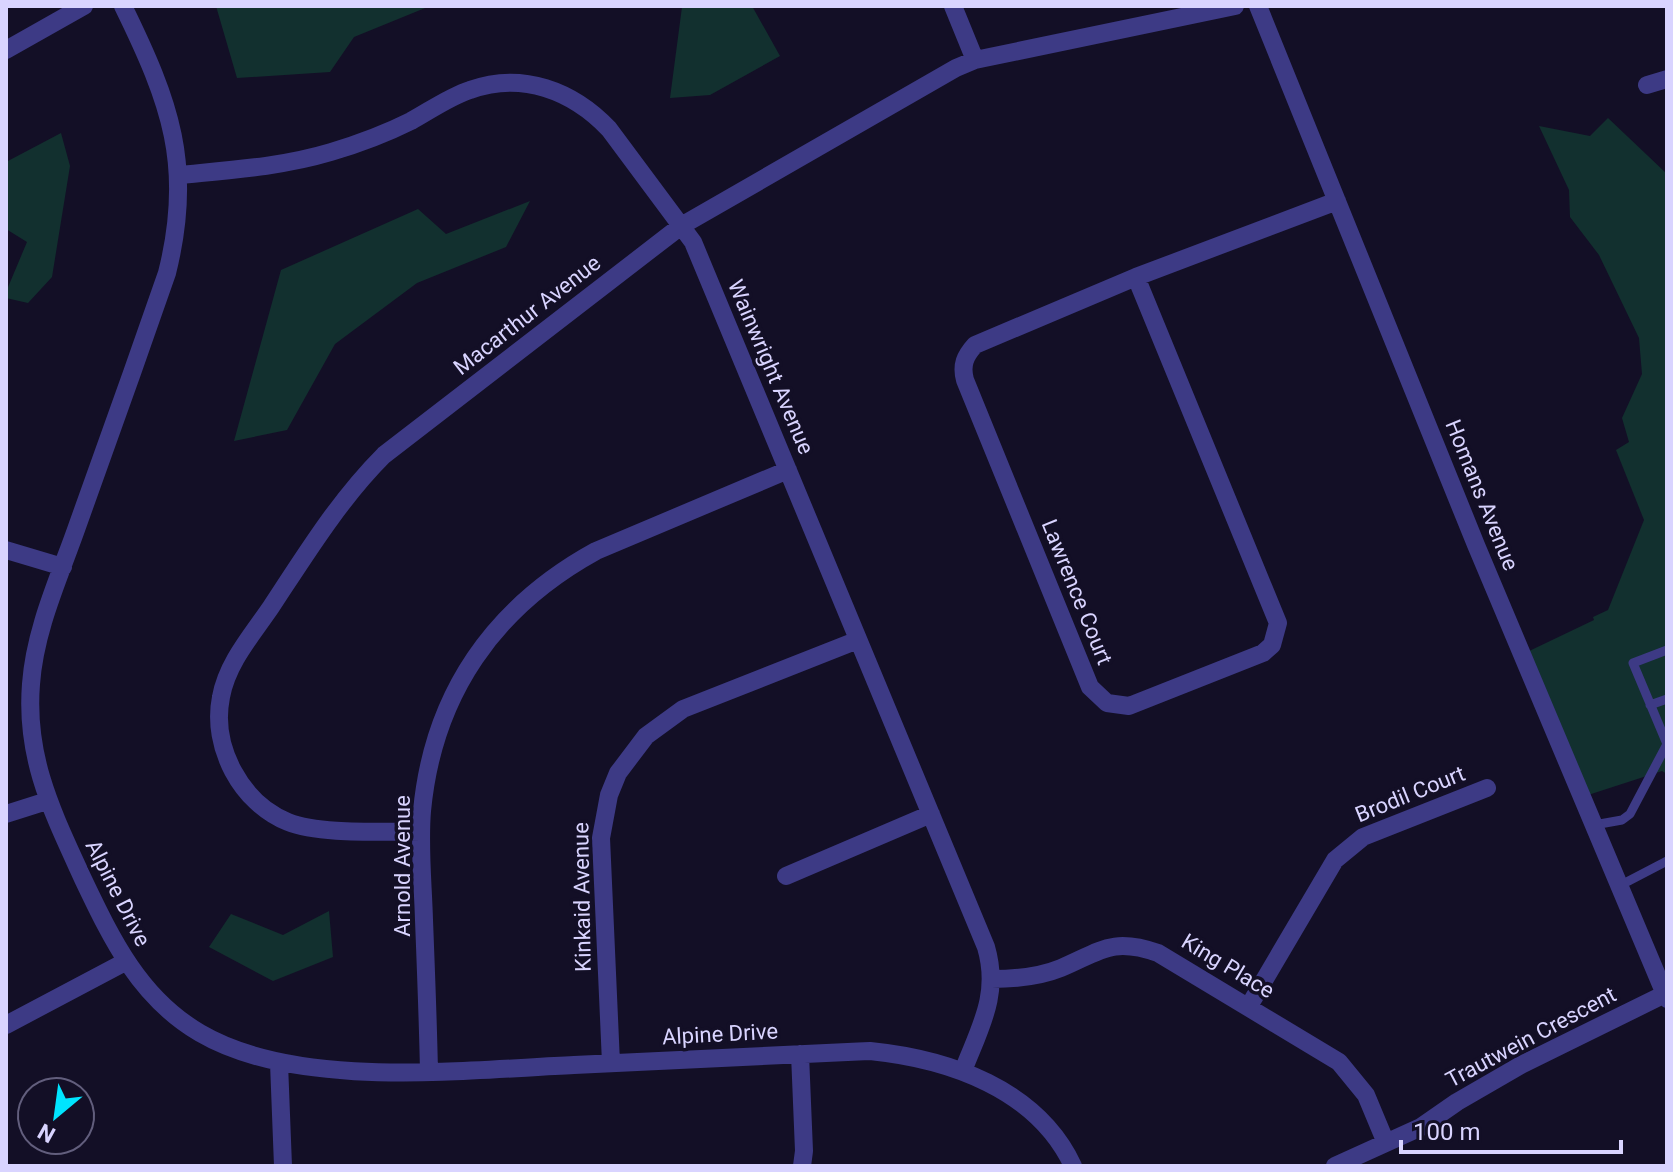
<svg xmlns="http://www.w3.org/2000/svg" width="1673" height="1172" viewBox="0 0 1673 1172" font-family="Roboto,sans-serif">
<rect width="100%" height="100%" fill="#130f26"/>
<path fill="#12302f" d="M 216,6 L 430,6 L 354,37 L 330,72 L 237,78 Z
M 685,6 L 752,6 L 780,56 L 710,95 L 670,98 L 682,7 Z
M 1608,118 L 1667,174 L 1667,774 L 1662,771 L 1585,796 L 1525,653 L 1594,620 L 1593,617 L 1608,610 L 1644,520 L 1616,450 L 1629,442 L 1622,418 L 1642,374 L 1639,338 L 1599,255 L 1570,217 L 1569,190 L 1539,126 L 1590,136 Z
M 61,133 L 70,166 L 52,277 L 28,303 L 6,298 L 6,292 L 27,242 L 6,229 L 6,162 Z
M 530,201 L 506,247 L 417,283 L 335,344 L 287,430 L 234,441 L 281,270 L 418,209 L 446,234 Z
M 329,911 L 333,957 L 273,981 L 209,947 L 231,914 L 283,935 Z"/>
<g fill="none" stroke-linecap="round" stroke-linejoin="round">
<path stroke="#3d3a85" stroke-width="9" d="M 1650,705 L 1667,699
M 1667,744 L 1633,663 L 1667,650
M 1594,825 L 1622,820 L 1630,814 L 1667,744
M 1619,886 L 1667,861"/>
<path stroke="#3d3a85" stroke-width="18" d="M 123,6 C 170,102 194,166 167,273 C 138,357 108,440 78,524 C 60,576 35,628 31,684 C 25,759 53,813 83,879 C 112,940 140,998 200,1033 C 297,1090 464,1070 574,1065 C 672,1060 771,1055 870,1051 C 949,1059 1037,1089 1073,1166
M 953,6 L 975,60
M 1258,6 L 1476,545 L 1667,999
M 6,50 L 84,6
M 1647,85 L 1667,79
M 179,175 C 230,170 281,167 331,152 C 358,144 385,134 411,121 C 431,110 449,97 470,90 C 522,71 573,91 609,129 L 693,242 L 986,947 C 1000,995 980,1027 963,1071
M 1136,277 L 1278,623 L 1272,645 L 1263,653 L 1129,706 L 1107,703 L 1090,687 L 965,380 C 961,365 965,356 975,345 L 1136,277 L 1337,201
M 6,550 L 63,567
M 6,814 L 47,801
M 421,832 C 385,831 320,835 288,822 C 241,803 211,747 221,697 C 227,663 252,635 271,607 C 306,554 339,500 384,455 L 681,226 L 956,68 L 975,60 L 1235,6
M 786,876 L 931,814
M 992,979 C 1016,979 1039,977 1061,968 C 1101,951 1112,937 1158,953 L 1339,1062 L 1366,1095 L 1386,1143
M 1249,1006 L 1335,860 L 1363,837 L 1487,788
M 6,1025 L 125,962
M 800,1054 L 804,1151 L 802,1166
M 279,1063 L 283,1166
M 611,1063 L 601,838 L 609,795 L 618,773 L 646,736 L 683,709 L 858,640
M 429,1072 C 428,1021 426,971 424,920 C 423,884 419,847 422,811 C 433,694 494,607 596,551 L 788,470
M 1335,1166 L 1421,1127 L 1457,1102 L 1521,1065 L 1665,994"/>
</g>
<g text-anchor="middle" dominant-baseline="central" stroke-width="7" stroke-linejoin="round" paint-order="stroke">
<g font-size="22" fill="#d9d4ff" stroke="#130f26">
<text transform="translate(527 315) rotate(-38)">Macarthur Avenue</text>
<text transform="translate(771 367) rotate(67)">Wainwright Avenue</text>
<text transform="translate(1482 495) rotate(68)">Homans Avenue</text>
<text transform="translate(1077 592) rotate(68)">Lawrence Court</text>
<text transform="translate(1410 794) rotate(-22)">Brodil Court</text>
<text transform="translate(402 866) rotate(-90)">Arnold Avenue</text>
<text transform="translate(118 893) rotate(63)">Alpine Drive</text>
<text transform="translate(582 897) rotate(-91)">Kinkaid Avenue</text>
<text transform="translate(1228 966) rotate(31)">King Place</text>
<text transform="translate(720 1034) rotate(-3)">Alpine Drive</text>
<text transform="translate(1531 1037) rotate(-28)">Trautwein Crescent</text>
</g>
</g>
<rect width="1673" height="1172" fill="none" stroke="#d9d4ff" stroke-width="16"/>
<g transform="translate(56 1116) rotate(209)"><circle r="38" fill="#130f26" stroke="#625e7d" stroke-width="2"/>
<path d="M0-6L14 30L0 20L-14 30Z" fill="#00e5ff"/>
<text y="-12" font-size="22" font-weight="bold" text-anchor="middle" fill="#d9d4ff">N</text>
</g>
<path d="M1401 1140v12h220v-12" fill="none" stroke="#d9d4ff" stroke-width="4"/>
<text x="1413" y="1140" font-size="24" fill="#d9d4ff" stroke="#130f26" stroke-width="6" paint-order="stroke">100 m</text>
</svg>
